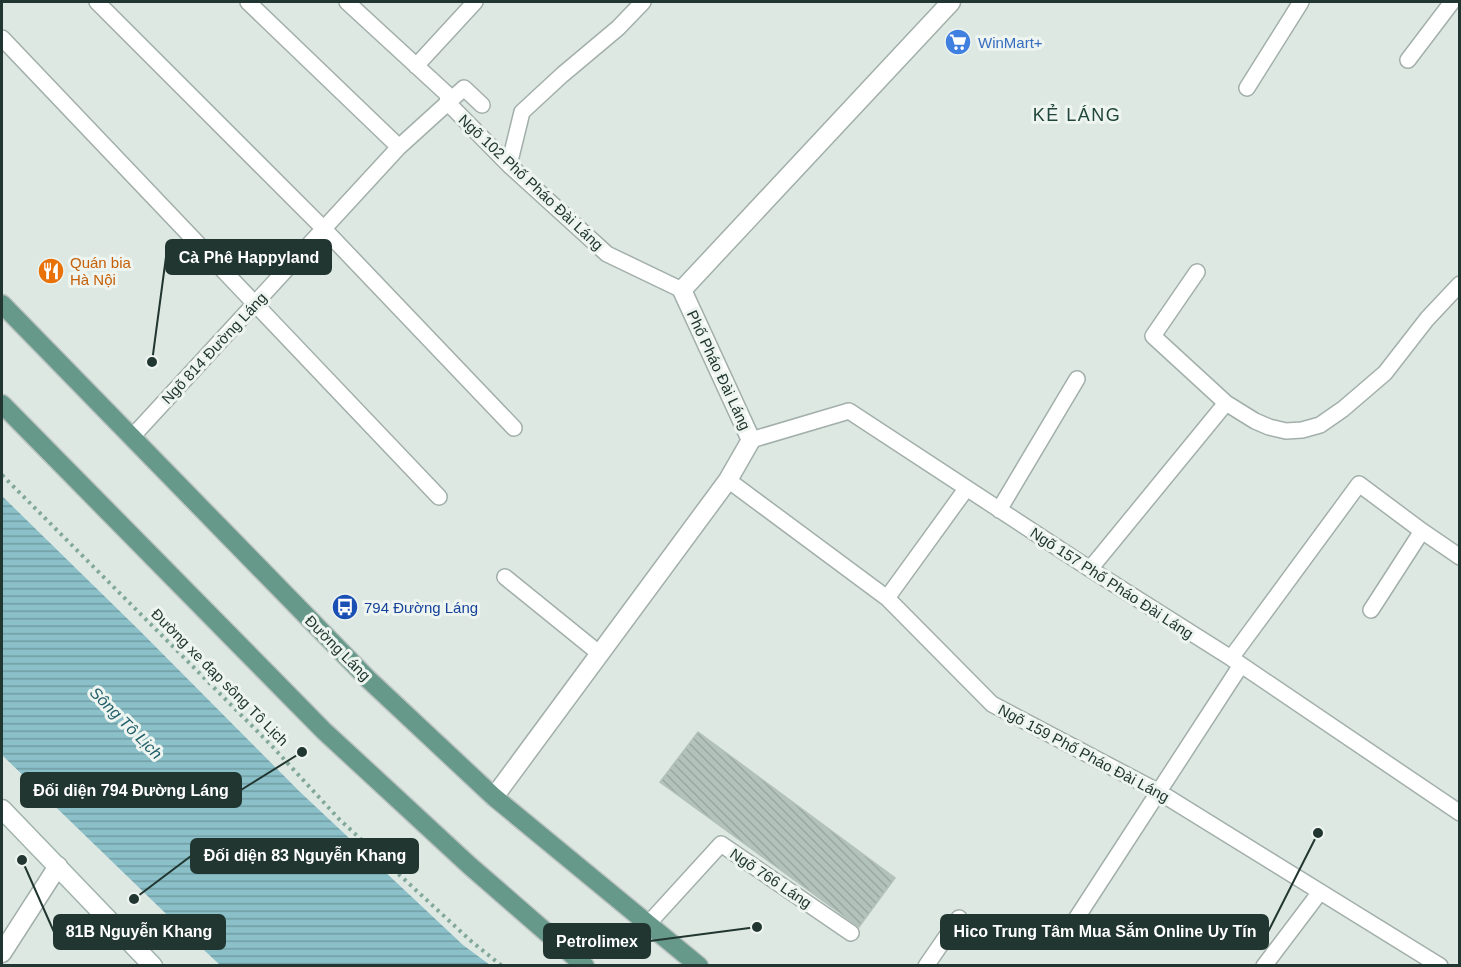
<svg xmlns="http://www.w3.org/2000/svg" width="1461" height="967" viewBox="0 0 1461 967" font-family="Helvetica,sans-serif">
<defs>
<pattern id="water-rules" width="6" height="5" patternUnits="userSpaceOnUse" patternTransform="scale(1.5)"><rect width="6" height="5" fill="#8bc0c8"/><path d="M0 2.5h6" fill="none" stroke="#719da3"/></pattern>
<pattern id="building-back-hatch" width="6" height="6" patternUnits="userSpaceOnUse" patternTransform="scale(1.5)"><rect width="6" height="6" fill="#b4c2bc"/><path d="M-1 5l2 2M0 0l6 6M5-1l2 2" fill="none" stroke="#9aa7a2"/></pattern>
</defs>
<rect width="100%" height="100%" fill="#dee8e3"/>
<path fill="url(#water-rules)" d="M 2,496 L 139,630 L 299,791 L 463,945 L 490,965 L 220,965 L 190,937 L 2,755 Z"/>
<path fill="url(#building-back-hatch)" stroke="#b2c1ba" stroke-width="1.5" d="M 698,732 L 895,878 L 859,927 L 660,782 Z"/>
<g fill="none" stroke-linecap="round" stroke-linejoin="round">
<defs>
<path id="service" d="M 97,2 L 323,228 L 514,428
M 248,2 L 399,147
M 347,2 L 447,94 L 448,103 L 509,165 L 607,254 L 682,290
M 2,38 L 439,497
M 1408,60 L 1452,2
M 416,66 L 475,2
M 1247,88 L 1301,2
M 509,165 L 522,112 L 562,75 L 618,28 L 643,2
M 1197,272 L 1153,336 L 1226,403
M 131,438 L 399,147 L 464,88 L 482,105
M 751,440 L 849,411 L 1090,569 L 1231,658 L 1460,813
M 728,480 L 887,598 L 992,704 L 1159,792 L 1440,966
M 999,510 L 1077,379
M 1090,569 L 1226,403 L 1255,421 L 1269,427 L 1286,431 L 1302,430 L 1320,425 L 1343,409 L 1385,373 L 1427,319 L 1460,284
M 505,577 L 600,654
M 887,598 L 966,489
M 1371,610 L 1422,531
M 1231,658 L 1359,484 L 1422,531 L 1460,557
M 1074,922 L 1241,665
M 648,924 L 721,844 L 851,933
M 926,966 L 959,918
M 1264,966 L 1320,892"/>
<path id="minor" d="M 494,797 L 728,480 L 751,440 L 682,290 L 951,2
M 2,953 L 58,866"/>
<path id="secondary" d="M 2,809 L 153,966"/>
<path id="primary" d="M 2,304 L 368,679 L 494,797 L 699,966
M 2,404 L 324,731 L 470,866 L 585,966"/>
</defs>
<use href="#service" stroke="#a2afaa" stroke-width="18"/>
<use href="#minor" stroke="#a2afaa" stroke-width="21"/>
<use href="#secondary" stroke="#9fb2ab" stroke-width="21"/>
<use href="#primary" stroke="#bcc3c1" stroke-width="21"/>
<path stroke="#82a89b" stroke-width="4" stroke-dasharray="3 4.5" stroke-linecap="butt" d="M 2,475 L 271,745 L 339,819 L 471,941 L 502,966"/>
<use href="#service" stroke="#fff" stroke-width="15"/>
<use href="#minor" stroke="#fff" stroke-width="18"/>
<use href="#secondary" stroke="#fff" stroke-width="18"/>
<use href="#primary" stroke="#67998b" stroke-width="18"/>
</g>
<defs>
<symbol id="supermarket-disc" viewBox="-11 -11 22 22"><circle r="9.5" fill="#3f7fe0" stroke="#eef5f1"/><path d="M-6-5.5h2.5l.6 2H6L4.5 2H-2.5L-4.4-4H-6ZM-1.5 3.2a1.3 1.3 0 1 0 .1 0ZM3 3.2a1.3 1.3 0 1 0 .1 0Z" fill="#fff"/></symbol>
<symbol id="restaurant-disc" viewBox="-11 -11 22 22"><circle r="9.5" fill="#e8710a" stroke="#eef5f1"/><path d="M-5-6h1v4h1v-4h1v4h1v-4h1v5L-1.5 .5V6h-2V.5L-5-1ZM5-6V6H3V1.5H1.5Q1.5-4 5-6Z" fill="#fff"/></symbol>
<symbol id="bus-disc" viewBox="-11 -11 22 22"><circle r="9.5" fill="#1a4fb4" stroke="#eef5f1"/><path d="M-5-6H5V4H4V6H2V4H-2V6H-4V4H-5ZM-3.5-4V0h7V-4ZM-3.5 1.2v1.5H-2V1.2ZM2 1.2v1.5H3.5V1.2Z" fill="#fff"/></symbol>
</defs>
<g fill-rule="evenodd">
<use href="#supermarket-disc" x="943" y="27" width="30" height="30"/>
<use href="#restaurant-disc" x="36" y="256" width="30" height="30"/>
<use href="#bus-disc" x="330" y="592" width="30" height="30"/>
</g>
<g text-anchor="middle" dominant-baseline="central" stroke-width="6" stroke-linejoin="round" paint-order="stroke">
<g font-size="15" fill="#366cbe" stroke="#eef5f1" text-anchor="start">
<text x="978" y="42">WinMart+</text>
</g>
<g font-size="15" fill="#213630" stroke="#eef5f1">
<text transform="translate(531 182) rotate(43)">Ngõ 102 Phố Pháo Đài Láng</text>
<text transform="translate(214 348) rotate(-47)">Ngõ 814 Đường Láng</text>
<text transform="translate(719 370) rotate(65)">Phố Pháo Đài Láng</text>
<text transform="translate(1112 583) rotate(33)">Ngõ 157 Phố Pháo Đài Láng</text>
<text transform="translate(338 648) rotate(45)">Đường Láng</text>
<text transform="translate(220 677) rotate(45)">Đường xe đạp sông Tô Lịch</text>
<text transform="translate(1084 753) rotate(28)">Ngõ 159 Phố Pháo Đài Láng</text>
<text transform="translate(771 878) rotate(34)">Ngõ 766 Láng</text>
</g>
<g font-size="15" fill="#c56008" stroke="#eef5f1" text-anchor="start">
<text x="70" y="262">Quán bia<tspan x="70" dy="17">Hà Nội</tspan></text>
</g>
<g font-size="15" fill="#164399" stroke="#eef5f1" text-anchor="start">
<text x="364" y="607">794 Đường Láng</text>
</g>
<g font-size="16" font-style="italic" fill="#23606a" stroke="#eef5f1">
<text transform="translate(126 723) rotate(45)">Sông Tô Lịch</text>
</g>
<g font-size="18" letter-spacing="1.5" fill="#20453b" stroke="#eef5f1">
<text x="1077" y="115">KẺ LÁNG</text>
</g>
</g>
<path fill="none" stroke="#213630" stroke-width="2" d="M152 362L166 257M302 752L241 790M134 899L191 856M1318 833L1268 932M22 860L54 932M757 927L650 941"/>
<g fill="#213630" stroke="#eef5f1" stroke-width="2">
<circle cx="152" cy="362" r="6"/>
<circle cx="302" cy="752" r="6"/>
<circle cx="134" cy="899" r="6"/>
<circle cx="1318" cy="833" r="6"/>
<circle cx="22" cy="860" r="6"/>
<circle cx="757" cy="927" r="6"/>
</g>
<g fill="#213630" stroke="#213630" stroke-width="2">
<rect x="166" y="240" width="165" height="34" rx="6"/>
<rect x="21" y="773" width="220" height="34" rx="6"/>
<rect x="191" y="839" width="227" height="34" rx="6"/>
<rect x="941" y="915" width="327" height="34" rx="6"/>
<rect x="54" y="915" width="171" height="34" rx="6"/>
<rect x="544" y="924" width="106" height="34" rx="6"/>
</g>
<g font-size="16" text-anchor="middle" font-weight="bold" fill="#fff">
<text x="249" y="263">Cà Phê Happyland</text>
<text x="131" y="796">Đối diện 794 Đường Láng</text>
<text x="305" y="861">Đối diện 83 Nguyễn Khang</text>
<text x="1105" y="937">Hico Trung Tâm Mua Sắm Online Uy Tín</text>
<text x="139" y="937">81B Nguyễn Khang</text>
<text x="597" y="947">Petrolimex</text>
</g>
<rect width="1461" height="967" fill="none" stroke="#213630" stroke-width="6"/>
</svg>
